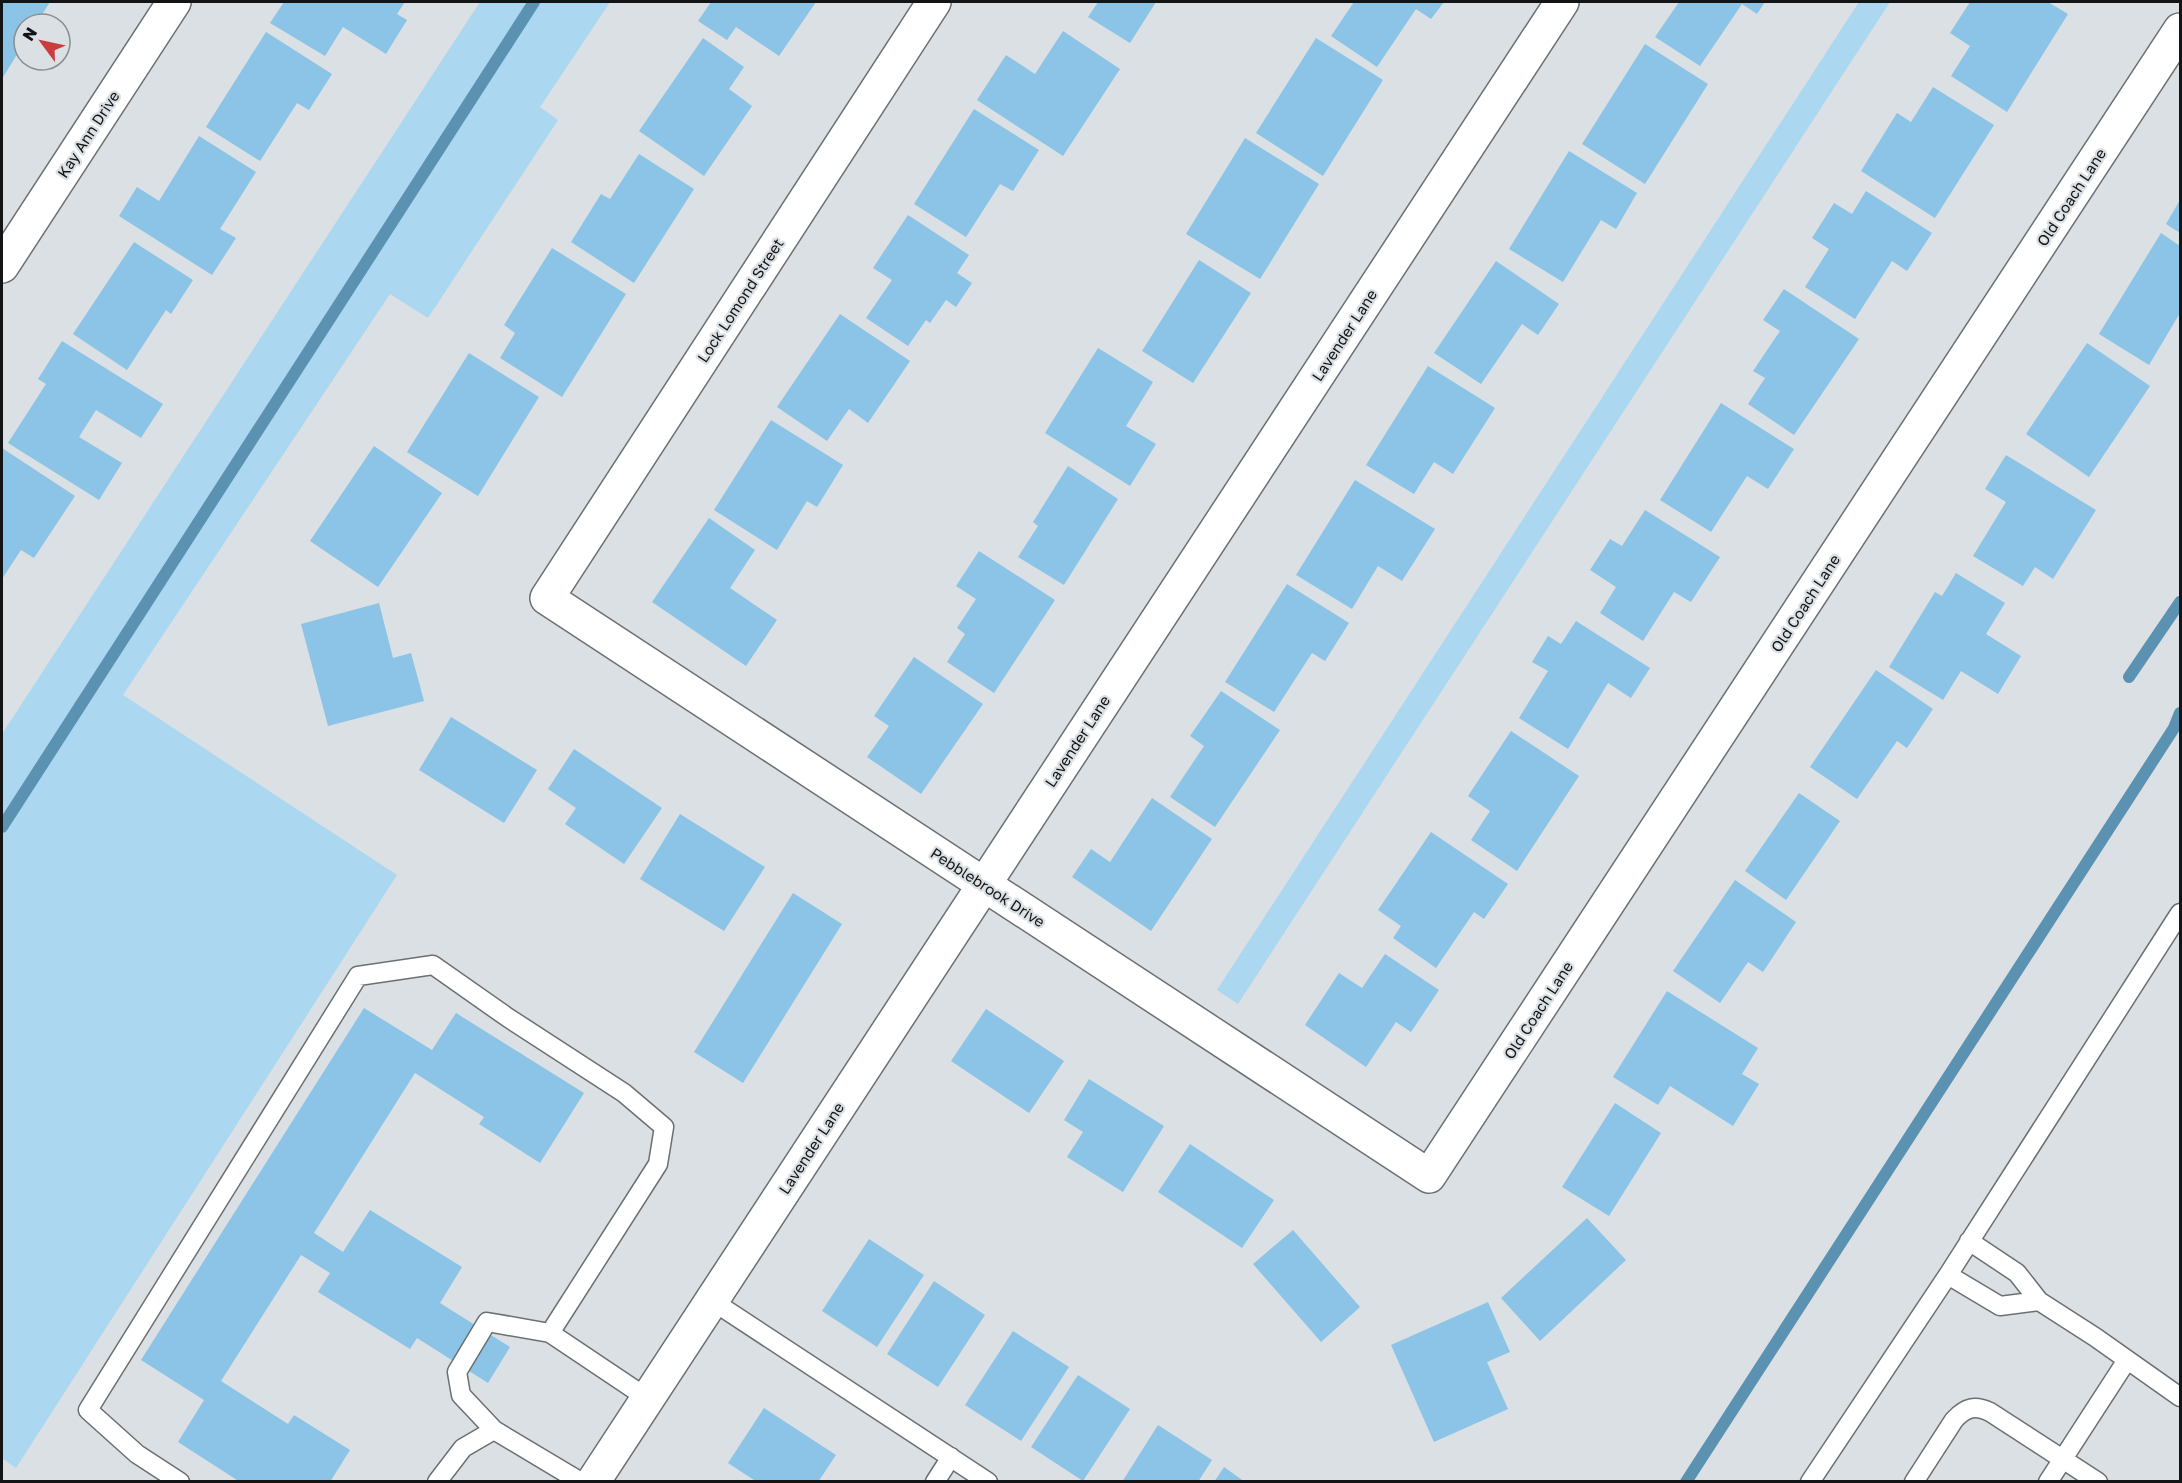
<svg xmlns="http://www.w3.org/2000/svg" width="2182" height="1483" viewBox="0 0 2182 1483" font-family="'Golos Text',sans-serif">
<rect width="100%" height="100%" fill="#dae0e3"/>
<path fill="#abd7f1" d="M 480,2 L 610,2 L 540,107 L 558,120 L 428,318 L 390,294 L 123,695 L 397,875 L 16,1468 L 2,1458 L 2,734 Z
M 1859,2 L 1890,2 L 1238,1004 L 1217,990 Z"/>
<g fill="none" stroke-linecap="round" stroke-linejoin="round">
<path stroke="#5b92b2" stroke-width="12" d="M 2129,677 L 2180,602
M 2,827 L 534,2
M 1686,1482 L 2174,728 L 2180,713"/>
</g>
<path fill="#8bc4e6" d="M 2,2 L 50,2 L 36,24 L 24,24 L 24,43 L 2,79 Z
M 284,2 L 405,2 L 397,14 L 407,20 L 386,54 L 343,27 L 325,56 L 270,23 Z
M 711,2 L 816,2 L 779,56 L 736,27 L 727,40 L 698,21 Z
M 1098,2 L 1156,2 L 1130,43 L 1088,17 Z
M 1354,2 L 1444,2 L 1431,19 L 1416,9 L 1377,67 L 1331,36 Z
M 1679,2 L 1765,2 L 1757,14 L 1742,4 L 1700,66 L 1655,37 Z
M 1970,2 L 2048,2 L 2068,14 L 2007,112 L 1951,76 L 1970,46 L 1950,33 Z
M 1063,31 L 1120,69 L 1063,156 L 977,100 L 1006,55 L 1035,74 Z
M 266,32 L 332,74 L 309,110 L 297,103 L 260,161 L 206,127 Z
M 703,38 L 744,67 L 729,89 L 752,106 L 704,176 L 639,131 Z
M 1316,38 L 1383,80 L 1323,176 L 1256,133 Z
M 1645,44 L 1708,84 L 1645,184 L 1582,144 Z
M 1933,87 L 1994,125 L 1935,218 L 1861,171 L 1897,113 L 1911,122 Z
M 974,109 L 1039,150 L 1013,191 L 1000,184 L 966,237 L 914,204 Z
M 199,136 L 256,172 L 220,229 L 236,238 L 212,275 L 119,216 L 137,187 L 159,201 Z
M 1245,138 L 1319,184 L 1260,279 L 1186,234 Z
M 1569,151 L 1637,193 L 1616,229 L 1601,220 L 1563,282 L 1509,249 Z
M 639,154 L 694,189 L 634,283 L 571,242 L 601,194 L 610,199 Z
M 1866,191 L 1932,233 L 1907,271 L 1892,261 L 1855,319 L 1805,287 L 1829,249 L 1812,238 L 1834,203 L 1852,214 Z
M 2180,200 L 2180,233 L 2166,224 Z
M 908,215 L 969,255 L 957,273 L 972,283 L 956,307 L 946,300 L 930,323 L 926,320 L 908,346 L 866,318 L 892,280 L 873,268 Z
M 2161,233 L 2180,246 L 2180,313 L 2149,365 L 2099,334 Z
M 134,242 L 193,280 L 171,314 L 166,310 L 127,370 L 73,334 Z
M 552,248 L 626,294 L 562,397 L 500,358 L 515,333 L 504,325 Z
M 1199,260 L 1251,293 L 1193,383 L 1142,351 Z
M 1496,261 L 1559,304 L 1538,335 L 1522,324 L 1481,384 L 1434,353 Z
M 1784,289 L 1859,339 L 1794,435 L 1748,404 L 1765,378 L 1753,371 L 1780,331 L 1763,320 Z
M 840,314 L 910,361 L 868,423 L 849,409 L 827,441 L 777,407 Z
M 62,341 L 163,404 L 141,438 L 96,410 L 79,437 L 122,463 L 99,500 L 8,443 L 46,384 L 38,379 Z
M 2087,343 L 2150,386 L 2089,477 L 2026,434 Z
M 1098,348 L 1153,382 L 1126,426 L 1156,444 L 1130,486 L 1045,433 Z
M 469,353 L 539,397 L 478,496 L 407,452 Z
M 1428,366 L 1495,408 L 1453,474 L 1434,462 L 1414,494 L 1366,465 Z
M 1721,403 L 1794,449 L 1768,489 L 1747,476 L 1711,532 L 1660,500 Z
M 771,420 L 843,465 L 817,507 L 807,501 L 777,550 L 714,510 Z
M 374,446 L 442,493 L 378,587 L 310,541 Z
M 2,448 L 75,496 L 34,558 L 21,550 L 2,579 Z
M 2006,455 L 2096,510 L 2053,579 L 2035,567 L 2023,586 L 1973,556 L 2006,502 L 1985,489 Z
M 1068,466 L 1118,499 L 1064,585 L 1018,557 L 1038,526 L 1033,522 Z
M 1355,480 L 1435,529 L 1402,581 L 1378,566 L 1352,609 L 1296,575 Z
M 1645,510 L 1720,557 L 1691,602 L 1674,592 L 1643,641 L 1600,613 L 1616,587 L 1590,570 L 1610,539 L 1622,546 Z
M 709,518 L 755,550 L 730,588 L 777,620 L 746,666 L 652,602 Z
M 979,551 L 1055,600 L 994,693 L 947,662 L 965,634 L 957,628 L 976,599 L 956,586 Z
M 1956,573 L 2005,603 L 1986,634 L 2021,656 L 1998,694 L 1961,671 L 1943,700 L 1889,667 L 1935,592 L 1942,596 Z
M 1287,584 L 1349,623 L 1325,661 L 1312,653 L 1274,712 L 1225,682 Z
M 379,603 L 393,658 L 411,653 L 424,701 L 328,726 L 301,624 Z
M 1576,621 L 1650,668 L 1631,698 L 1608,683 L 1568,749 L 1519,718 L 1548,671 L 1532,662 L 1548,636 L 1561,644 Z
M 914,657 L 983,704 L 921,794 L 867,757 L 889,726 L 874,716 Z
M 1876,670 L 1933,709 L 1907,748 L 1897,741 L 1857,799 L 1810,767 Z
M 1221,691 L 1280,730 L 1215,827 L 1170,797 L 1204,746 L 1190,736 Z
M 451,717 L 537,770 L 504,823 L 419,770 Z
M 1511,731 L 1579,776 L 1517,871 L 1471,840 L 1490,811 L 1468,796 Z
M 574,749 L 662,808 L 624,864 L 565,824 L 576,808 L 548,789 Z
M 1799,793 L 1840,821 L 1786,900 L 1745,871 Z
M 1152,798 L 1212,839 L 1151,931 L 1072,877 L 1091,849 L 1110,862 Z
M 680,814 L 765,867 L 724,931 L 640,879 Z
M 1431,832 L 1508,884 L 1484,919 L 1474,912 L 1436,968 L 1393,938 L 1401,926 L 1378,910 Z
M 1735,880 L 1796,922 L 1763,972 L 1748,962 L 1720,1003 L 1673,971 Z
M 793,893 L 842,924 L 743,1083 L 694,1052 Z
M 1385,954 L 1439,990 L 1411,1032 L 1396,1022 L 1366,1067 L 1305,1025 L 1339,973 L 1362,988 Z
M 1667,991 L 1758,1048 L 1742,1074 L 1759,1084 L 1733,1126 L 1670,1086 L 1658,1105 L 1613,1077 Z
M 364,1008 L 432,1050 L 456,1013 L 584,1093 L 540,1163 L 479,1124 L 484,1117 L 415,1073 L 314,1233 L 343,1252 L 370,1210 L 462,1267 L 440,1303 L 510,1347 L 488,1383 L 417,1338 L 410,1349 L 318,1292 L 330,1273 L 301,1255 L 221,1381 L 288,1424 L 294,1415 L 350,1450 L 330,1482 L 240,1482 L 178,1442 L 204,1400 L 141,1360 Z
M 986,1009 L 1064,1061 L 1029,1113 L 951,1061 Z
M 1089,1079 L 1164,1126 L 1123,1192 L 1067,1157 L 1083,1132 L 1064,1120 Z
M 1615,1103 L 1661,1133 L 1609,1216 L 1562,1187 Z
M 1190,1144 L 1274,1200 L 1242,1248 L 1158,1192 Z
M 1587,1218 L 1626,1260 L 1540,1341 L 1501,1298 Z
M 1293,1230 L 1360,1307 L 1321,1342 L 1253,1264 Z
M 869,1239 L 924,1275 L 877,1347 L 822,1311 Z
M 934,1281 L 985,1315 L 938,1387 L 887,1354 Z
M 1488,1302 L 1510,1352 L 1487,1362 L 1508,1409 L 1434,1442 L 1391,1345 Z
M 1013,1331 L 1069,1367 L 1021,1441 L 965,1405 Z
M 1078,1375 L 1130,1409 L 1083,1481 L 1031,1447 Z
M 764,1408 L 836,1455 L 818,1482 L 757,1482 L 728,1463 Z
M 1158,1425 L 1212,1460 L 1198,1482 L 1122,1482 Z
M 1224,1467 L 1245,1482 L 1214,1482 Z"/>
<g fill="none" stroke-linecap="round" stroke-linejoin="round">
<defs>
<path id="lane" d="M 1969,1241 L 2017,1273 L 2039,1301 L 2095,1337 L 2180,1397
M 1948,1275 L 2000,1306 L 2039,1301
M 711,1300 L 988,1482
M 494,1430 L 461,1395 L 457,1372 L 487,1322 L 550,1333
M 180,1482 L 137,1454 L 88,1410 L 358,976 L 433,965 L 507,1017 L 624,1093 L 664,1127 L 658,1164 L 550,1333 L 647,1398
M 437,1482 L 463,1448 L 494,1430 L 581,1482
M 935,1482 L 951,1457
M 1810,1482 L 1948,1275 L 2180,913
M 1914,1482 L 1954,1420 C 1966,1407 1975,1405 1990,1412 L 2098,1482
M 2048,1482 L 2127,1360"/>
<path id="street" d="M 934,2 L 547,598 L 1429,1176 L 2180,30
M 2,266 L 174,2
M 593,1482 L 1562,2"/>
</defs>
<use href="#lane" stroke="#6b7073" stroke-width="21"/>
<use href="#street" stroke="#6b7073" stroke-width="36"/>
<use href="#lane" stroke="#fff" stroke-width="18"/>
<use href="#street" stroke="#fff" stroke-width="33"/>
</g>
<g text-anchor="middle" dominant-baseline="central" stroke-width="4.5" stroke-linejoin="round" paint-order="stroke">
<g font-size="15" fill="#121415" stroke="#dae0e3">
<text transform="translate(88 134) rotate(-57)">Kay Ann Drive</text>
<text transform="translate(2071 197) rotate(-57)">Old Coach Lane</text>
<text transform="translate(740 300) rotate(-57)">Lock Lomond Street</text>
<text transform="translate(1344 335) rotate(-57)">Lavender Lane</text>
<text transform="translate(1805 603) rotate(-57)">Old Coach Lane</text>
<text transform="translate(1077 741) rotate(-57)">Lavender Lane</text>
<text transform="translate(988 887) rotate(33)">Pebblebrook Drive</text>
<text transform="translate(1538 1010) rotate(-57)">Old Coach Lane</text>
<text transform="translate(811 1148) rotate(-57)">Lavender Lane</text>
</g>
</g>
<rect width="2182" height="1483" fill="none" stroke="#121415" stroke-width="6"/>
<g transform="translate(42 42) rotate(303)"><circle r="28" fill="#dae0e3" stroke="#8a8e91" stroke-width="1.5"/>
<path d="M0-4.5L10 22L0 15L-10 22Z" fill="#cb3c3c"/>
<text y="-9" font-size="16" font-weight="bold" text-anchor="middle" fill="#121415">N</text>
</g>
</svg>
